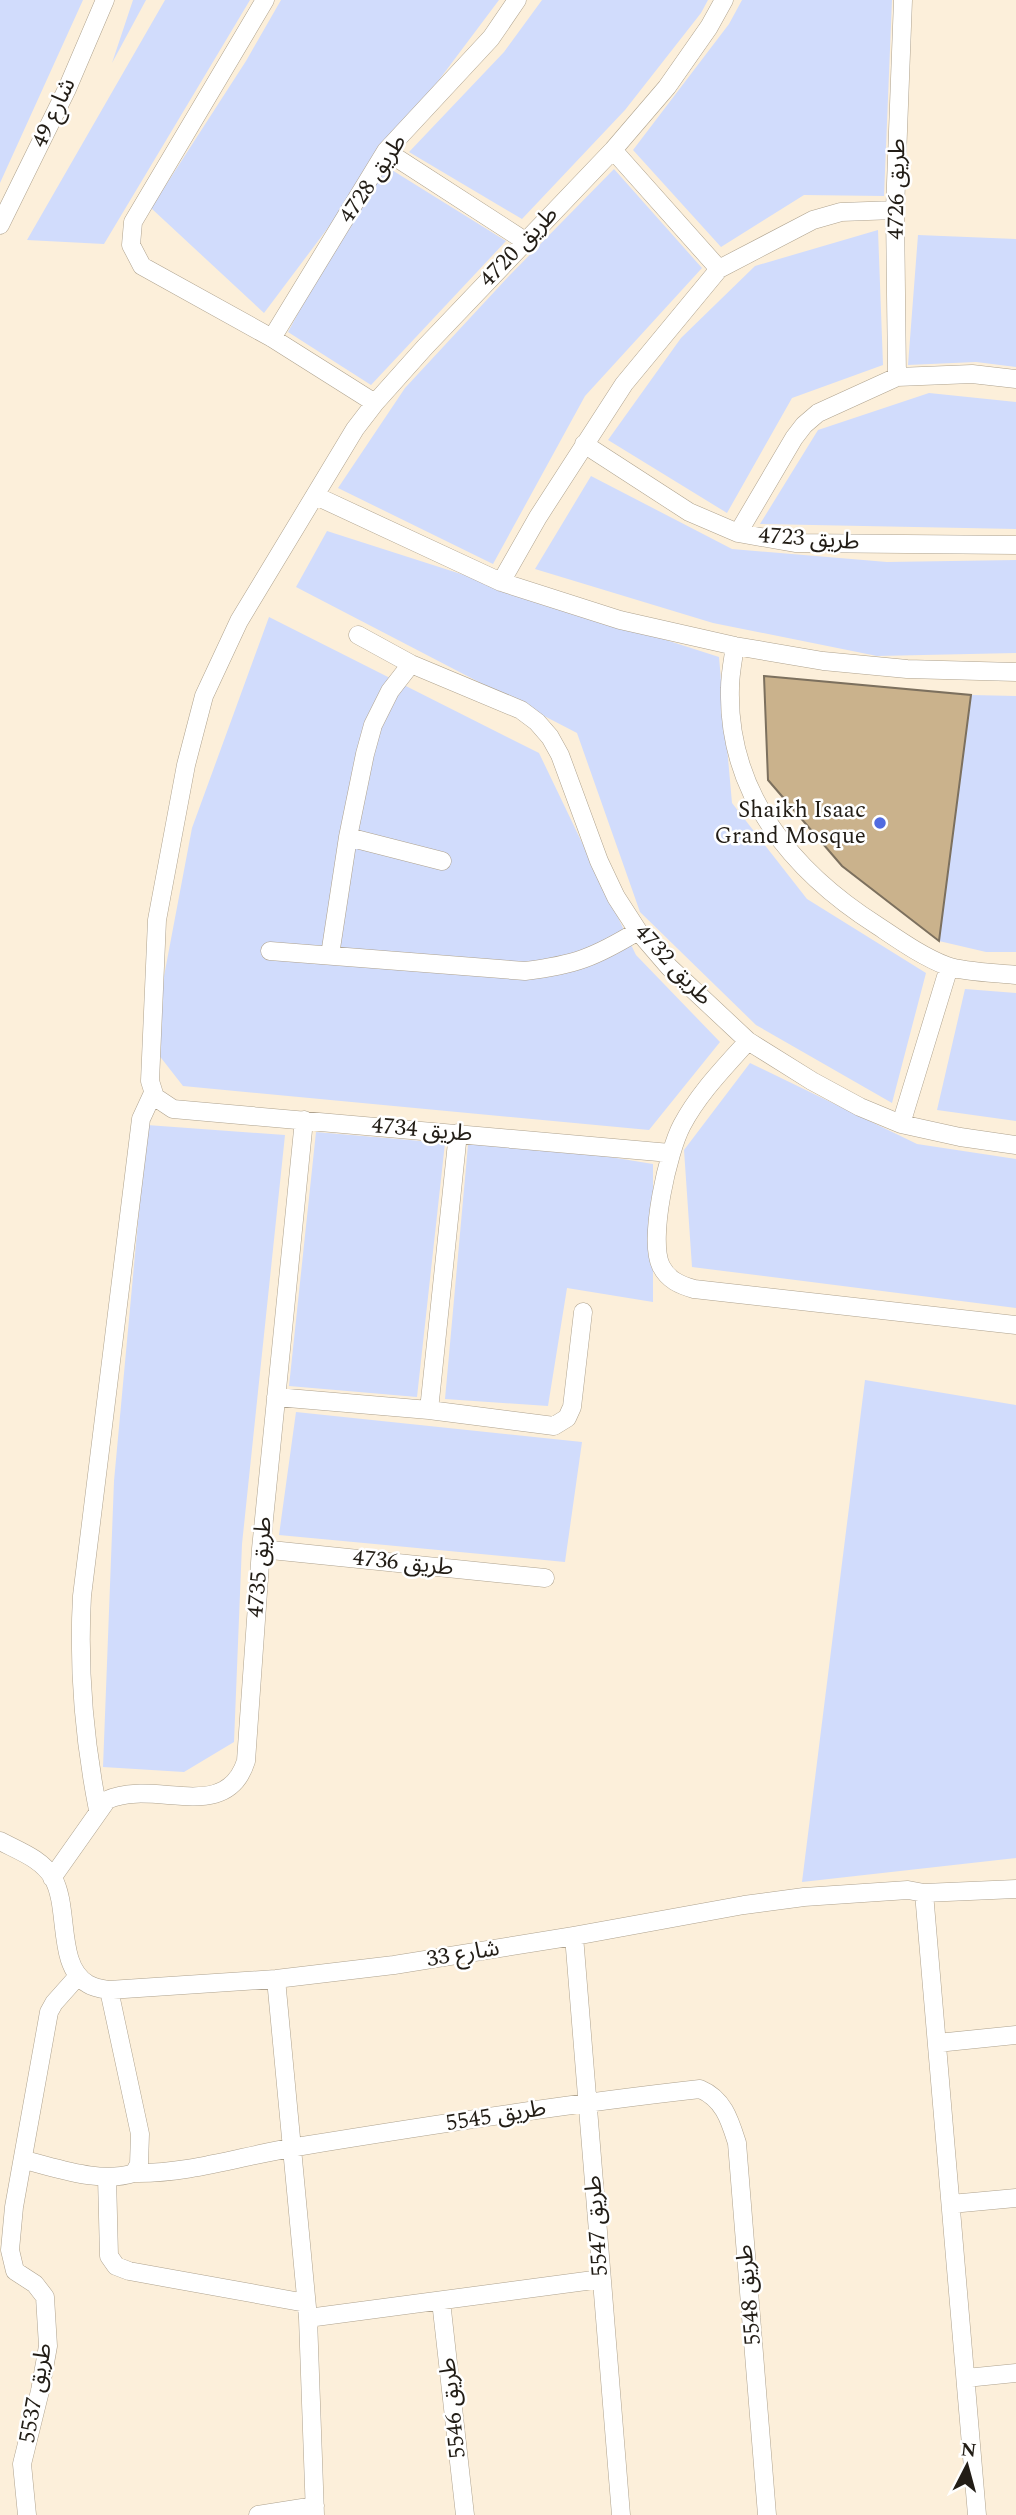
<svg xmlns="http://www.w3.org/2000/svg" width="1016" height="2515" viewBox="0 0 1016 2515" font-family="Spectral,'Noto Sans Arabic',serif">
<rect width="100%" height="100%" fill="#fcefda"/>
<path fill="#d1dcfc" d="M 0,0 L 83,0 L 0,183 Z
M 133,0 L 146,0 L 112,63 Z
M 165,0 L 250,0 L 104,244 L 27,240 Z
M 281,0 L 499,0 L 264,313 L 151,208 L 246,61 Z
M 542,0 L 708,0 L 701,13 L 625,110 L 522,219 L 409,152 L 504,52 Z
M 742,0 L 892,0 L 884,196 L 804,195 L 721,247 L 633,150 L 729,24 Z
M 379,162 L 506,241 L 371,385 L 288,332 Z
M 614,169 L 702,268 L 585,396 L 493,564 L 338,488 L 405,388 L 508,277 Z
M 878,230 L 883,365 L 792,398 L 727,513 L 608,440 L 681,338 L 755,266 Z
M 918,235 L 1016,239 L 1016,367 L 976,362 L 908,365 Z
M 929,393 L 1016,402 L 1016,529 L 760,524 L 818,430 Z
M 591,476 L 732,549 L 887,562 L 1016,560 L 1016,653 L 877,656 L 713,623 L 535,569 Z
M 327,531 L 719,657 L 732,803 L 807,899 L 926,973 L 892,1103 L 756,1025 L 640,912 L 577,733 L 296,587 Z
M 269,617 L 539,753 L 636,955 L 720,1042 L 649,1130 L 183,1086 L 151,1045 L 192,828 Z
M 971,695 L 1016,696 L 1016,952 L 986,952 L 939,941 Z
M 965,989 L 1016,993 L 1016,1121 L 937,1110 Z
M 750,1063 L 917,1144 L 1016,1159 L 1016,1308 L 692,1267 L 684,1150 Z
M 147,1125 L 285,1135 L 242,1544 L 234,1742 L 184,1772 L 103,1767 L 114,1481 Z
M 316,1132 L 445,1143 L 417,1397 L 289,1386 Z
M 469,1134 L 653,1164 L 653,1302 L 567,1288 L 548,1406 L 445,1399 Z
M 865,1380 L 1016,1405 L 1016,1858 L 802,1882 Z
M 296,1412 L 582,1442 L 565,1562 L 279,1535 Z"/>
<path fill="#cab28c" stroke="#7c705e" stroke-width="2" d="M 764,676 L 971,695 L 939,941 L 842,866 L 768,780 Z"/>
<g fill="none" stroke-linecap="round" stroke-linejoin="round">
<defs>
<path id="minor" d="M 265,0 L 133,222 L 131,245 L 142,266 L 272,338 L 375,403
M 613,150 L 719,269
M 386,151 L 525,241
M 0,225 L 67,89 L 105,0
M 272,338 L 386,151 L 491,38 L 517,0
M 897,377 L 895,210 L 903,0
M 584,444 L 689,512 L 738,533 L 795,543 L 1016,545
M 316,496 L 501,582 L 620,620 L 735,646 L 823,661 L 907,669 L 1016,672
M 738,533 L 794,438 L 804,425 L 818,413 L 897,377 L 972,374 L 1016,379
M 501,582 L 538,517 L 624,384 L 719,269 L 813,220 L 841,212 L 895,210
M 358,635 L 411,664 L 521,710 L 537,722 L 550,737 L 560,755 L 599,861 L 616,897 L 638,931 L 669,967 L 748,1041 L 812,1081 L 860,1107 L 901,1124 L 960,1137 L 1016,1145
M 735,646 C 733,660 730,674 730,688 C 727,794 793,872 878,926 C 899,940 923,957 947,966 C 963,972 998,973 1016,975
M 348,837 L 442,861
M 270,951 L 525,971 C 575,965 595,957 638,931
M 330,955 L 348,837 L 365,754 L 373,725 L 390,691 L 411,664
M 748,1041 C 724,1068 699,1093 682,1125 C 668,1151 648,1239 661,1266 C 668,1280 680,1285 694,1289 L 1016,1325
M 901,1124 L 949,967
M 670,1153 L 173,1109 L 155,1097 L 150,1081 L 157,920 L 186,765 L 204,696 L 239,621 L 355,429 L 375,403 L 425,347 L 613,150 L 667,87 L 709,27 L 724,0
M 276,1397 L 429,1410 L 554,1426 L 567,1418 L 572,1407 L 583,1312
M 429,1410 L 458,1133
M 261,1549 L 545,1578
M 98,1810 C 84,1739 78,1668 82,1596 L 141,1119 L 153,1093
M 0,1841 C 19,1851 42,1859 53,1878 C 70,1908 56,1966 88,1984 C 94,1988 102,1989 109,1990 L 276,1979 L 394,1965 L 574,1936 L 744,1905 L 804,1897 L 908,1890 L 924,1893 L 1016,1889
M 52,1878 L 107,1800 C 154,1778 226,1825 246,1761 L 261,1549 L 304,1120
M 924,1893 L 977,2515
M 574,1936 L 621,2515
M 276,1979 L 308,2318 L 315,2515
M 937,2043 L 1016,2035
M 24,2160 C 58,2168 100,2184 134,2173 L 139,2164 L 140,2134 L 109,1990
M 134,2173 C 190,2174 241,2156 296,2147 C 430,2125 565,2104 700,2089 C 724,2099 730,2121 737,2143 L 767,2515
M 107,2177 L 109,2256 L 116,2266 L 129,2271 L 306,2303
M 951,2204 L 1016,2198
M 441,2301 L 465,2515
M 308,2318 L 601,2279
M 966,2378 L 1016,2373
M 27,2515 L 22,2464 L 40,2391 L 48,2346 L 45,2297 L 35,2284 L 15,2271 L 10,2250 L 14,2207 L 49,2012 L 54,2003 L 78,1976
M 258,2515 L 315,2506"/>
</defs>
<use href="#minor" stroke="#aea28e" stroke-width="19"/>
<use href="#minor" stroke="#fff" stroke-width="18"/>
</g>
<circle fill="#516be0" stroke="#fff" stroke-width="2.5" cx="880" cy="823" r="7"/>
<g text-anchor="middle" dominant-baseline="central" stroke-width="5" stroke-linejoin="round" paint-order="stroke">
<g font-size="23" fill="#221d16" stroke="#fff">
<text transform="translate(54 113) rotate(-65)">شارع 49</text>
<text transform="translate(373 179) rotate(-56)">طريق 4728</text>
<text transform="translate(897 189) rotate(-89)">طريق 4726</text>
<text transform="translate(519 247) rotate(-46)">طريق 4720</text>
<text transform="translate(809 539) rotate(4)">طريق 4723</text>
<text transform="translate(673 965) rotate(47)">طريق 4732</text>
<text transform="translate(422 1130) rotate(5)">طريق 4734</text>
<text transform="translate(403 1563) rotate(6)">طريق 4736</text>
<text transform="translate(260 1567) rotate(-85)">طريق 4735</text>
<text transform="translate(463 1954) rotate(-9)">شارع 33</text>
<text transform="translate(496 2116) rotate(-9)">طريق 5545</text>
<text transform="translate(597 2226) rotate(-94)">طريق 5547</text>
<text transform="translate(749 2295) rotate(-95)">طريق 5548</text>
<text transform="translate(36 2393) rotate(-80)">طريق 5537</text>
<text transform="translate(453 2408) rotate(-96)">طريق 5546</text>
</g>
<g font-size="23" fill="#221d16" stroke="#fff" text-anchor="end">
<text x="866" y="810">Shaikh Isaac<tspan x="866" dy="26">Grand Mosque</tspan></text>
</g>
</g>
<g transform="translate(967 2466) rotate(6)" stroke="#ffffff" stroke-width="5" paint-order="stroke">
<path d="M0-5L12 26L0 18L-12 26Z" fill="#221d16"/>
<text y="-10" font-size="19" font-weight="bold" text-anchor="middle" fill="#221d16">N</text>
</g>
</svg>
